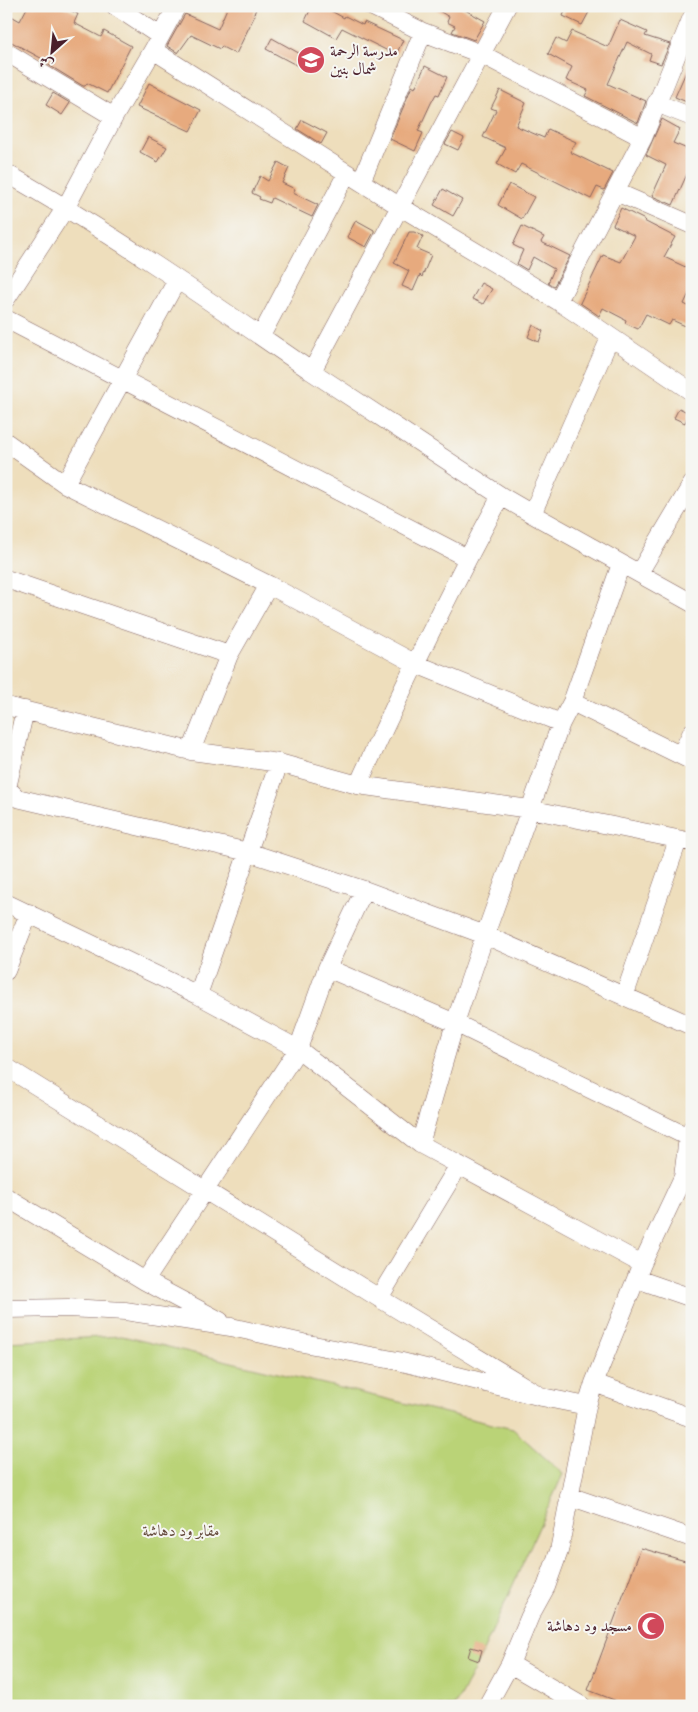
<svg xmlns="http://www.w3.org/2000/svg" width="698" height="1712" viewBox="0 0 698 1712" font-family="'IM FELL Double Pica',Amiri,serif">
<rect width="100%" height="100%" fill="#f6f6f2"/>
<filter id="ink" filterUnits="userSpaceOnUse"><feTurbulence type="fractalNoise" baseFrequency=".02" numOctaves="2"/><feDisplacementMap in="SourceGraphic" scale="10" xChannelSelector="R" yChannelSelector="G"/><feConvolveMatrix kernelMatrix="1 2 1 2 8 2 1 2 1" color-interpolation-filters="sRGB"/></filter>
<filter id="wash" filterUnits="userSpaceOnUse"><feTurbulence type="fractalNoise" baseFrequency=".0096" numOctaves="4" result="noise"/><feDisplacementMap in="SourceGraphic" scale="20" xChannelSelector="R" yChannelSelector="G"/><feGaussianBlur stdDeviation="1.12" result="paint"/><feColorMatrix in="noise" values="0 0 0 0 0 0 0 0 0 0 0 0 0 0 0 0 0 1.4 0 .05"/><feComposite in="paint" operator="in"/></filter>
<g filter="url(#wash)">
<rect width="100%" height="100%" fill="#eedebc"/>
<path fill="#bad377" stroke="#827951" d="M 122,1336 L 513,1429 L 563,1474 L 480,1658 L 455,1706 L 6,1706 L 6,1342 Z"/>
<g id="blocks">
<path fill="#e7aa7e" d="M 28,6 L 61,6 L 78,14 L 74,23 L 101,37 L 104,31 L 131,46 L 107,93 L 87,83 L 85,86 L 83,86 L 47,64 L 48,62 L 6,39 L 6,13 L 20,21 Z
M 228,6 L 257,6 L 254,14 L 255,15 L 236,54 L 222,47 L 220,49 L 191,35 L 178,53 L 167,46 L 185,14 L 218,29 Z
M 312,6 L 322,6 L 344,18 L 345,16 L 363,25 L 364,22 L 403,40 L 396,55 L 342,28 L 336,38 L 305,21 Z
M 431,6 L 458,6 L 485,21 L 474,40 L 452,32 L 455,26 L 447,22 L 449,17 Z
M 567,6 L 577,6 L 589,12 L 582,25 L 563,16 Z
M 620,20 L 647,32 L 645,36 L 670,44 L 661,64 L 649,60 L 651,54 L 627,42 L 608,84 L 646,101 L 638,123 L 585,96 L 588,90 L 566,80 L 572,67 L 548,54 L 556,38 L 566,43 L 572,31 L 608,47 Z
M 272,38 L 304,56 L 298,66 L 266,49 Z
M 692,58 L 692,96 L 689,103 L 675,97 Z
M 425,66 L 447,77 L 439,95 L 436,94 L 431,103 L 418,131 L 423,133 L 415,151 L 390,139 L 412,86 L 415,88 Z
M 149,83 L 201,110 L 190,131 L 137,107 Z
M 500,90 L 526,103 L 516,126 L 544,138 L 548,129 L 576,142 L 570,152 L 613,173 L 604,190 L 597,187 L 591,199 L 521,164 L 515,174 L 497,164 L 506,148 L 483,137 L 496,110 L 491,108 Z
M 53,93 L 70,103 L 62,115 L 46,105 Z
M 662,119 L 680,129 L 673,143 L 692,151 L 692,174 L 688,172 L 673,205 L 652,196 L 666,165 L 646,155 Z
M 302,120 L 327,133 L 321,144 L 297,129 Z
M 452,132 L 464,138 L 458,150 L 445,144 Z
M 148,137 L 167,147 L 158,162 L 140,152 Z
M 278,162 L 289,168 L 282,183 L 295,189 L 293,193 L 318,205 L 312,217 L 272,198 L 270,203 L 259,199 L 260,197 L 252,193 L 260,176 L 268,181 Z
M 509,184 L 534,197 L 522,219 L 498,205 Z
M 443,189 L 462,200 L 453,216 L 434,205 Z
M 621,208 L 645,220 L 644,221 L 675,237 L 664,257 L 692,270 L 692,287 L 684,304 L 692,308 L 692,329 L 672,320 L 669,325 L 646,314 L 638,329 L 625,323 L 626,320 L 603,308 L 599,316 L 580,303 L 603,255 L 621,262 L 635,236 L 613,225 Z
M 356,220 L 374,230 L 374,232 L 366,247 L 347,237 Z
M 522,226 L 544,237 L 541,242 L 570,256 L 554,286 L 548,283 L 554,269 L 533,257 L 527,270 L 517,264 L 523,250 L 513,245 Z
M 409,232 L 414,232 L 423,236 L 417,249 L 431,255 L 422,277 L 420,275 L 413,291 L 402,286 L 409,271 L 394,263 Z
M 481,283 L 492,289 L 483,304 L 472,299 Z
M 533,325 L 543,331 L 539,342 L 528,337 Z
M 679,408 L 689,413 L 685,423 L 674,418 Z
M 641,1548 L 692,1563 L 692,1706 L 630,1706 L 588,1690 Z
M 471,1647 L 482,1650 L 479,1661 L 468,1657 Z"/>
</g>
</g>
<g filter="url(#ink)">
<use href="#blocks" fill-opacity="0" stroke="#83625e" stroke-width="1"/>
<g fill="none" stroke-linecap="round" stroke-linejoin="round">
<defs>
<path id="minor" d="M 115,6 L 160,36
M 371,6 L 423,32 L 481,54 L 643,138
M 153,50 L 399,206 L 558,301 L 692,392
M 6,52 L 114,117
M 656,103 L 692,117
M 6,173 C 112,233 211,302 311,371 C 374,413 438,454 501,496 L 532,514 L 692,603
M 361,182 L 423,32
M 616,192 L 692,225
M 6,299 L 66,207 L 114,117 L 153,50 L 177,6
M 558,301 L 643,138 L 692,17
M 6,319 L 467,558
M 261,336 L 347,173
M 312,371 L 507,6
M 6,442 L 65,484 L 269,585 L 416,664 L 561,723
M 65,484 L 177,280
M 532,514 L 610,338
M 639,573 L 692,484
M 6,579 L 229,655
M 572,702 L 692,761
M 6,706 L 191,751 L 279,763 L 358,785 L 529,809 L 692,842
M 25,710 L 7,788 L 17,798 L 248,852 L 364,890 L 485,935 L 692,1026
M 191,751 L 229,655 L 269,585
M 681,755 L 692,732
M 358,785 C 403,687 450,590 501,496
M 6,903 L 198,995 L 298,1049 L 420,1144 L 642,1264
M 327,968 L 455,1023 L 688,1137
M 6,971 L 29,913
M 198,995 L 279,763
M 624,997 L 678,840
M 6,1067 L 379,1298 L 542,1397
M 420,1144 L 455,1023 L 485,935 L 561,723 L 572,702 L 621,564
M 6,1197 L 145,1281 L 220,1321
M 637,1279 L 692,1298
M 145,1281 L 298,1049 L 327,968 L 364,890
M 379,1298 L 459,1165
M 6,1309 L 68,1308 L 125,1311 L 231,1327 L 303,1343 L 398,1361 L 542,1397 L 587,1406
M 594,1383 L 692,1418
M 569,1496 L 692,1538
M 510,1664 L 582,1706
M 487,1706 L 510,1664 L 530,1616 L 546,1587 L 559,1551 L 587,1406 L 594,1383 L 642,1264 L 683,1177 L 688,1137 L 692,1128"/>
</defs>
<use href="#minor" stroke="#83625e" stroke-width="19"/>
<use href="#minor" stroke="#fff" stroke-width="18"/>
</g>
</g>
<defs>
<symbol id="school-disc" viewBox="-11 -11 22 22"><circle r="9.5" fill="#d1495b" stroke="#f6f6f2"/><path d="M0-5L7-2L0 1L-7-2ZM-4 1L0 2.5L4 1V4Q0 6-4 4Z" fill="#fff"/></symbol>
<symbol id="mosque-disc" viewBox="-11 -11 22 22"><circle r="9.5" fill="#d1495b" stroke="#f6f6f2"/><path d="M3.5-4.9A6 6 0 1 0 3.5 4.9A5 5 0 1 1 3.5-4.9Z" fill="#fff"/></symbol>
</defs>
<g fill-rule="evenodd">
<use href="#school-disc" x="295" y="44" width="32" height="32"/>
<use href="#mosque-disc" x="635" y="1610" width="32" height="32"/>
</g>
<g text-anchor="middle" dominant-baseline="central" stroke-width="4" stroke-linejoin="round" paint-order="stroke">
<g font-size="16" fill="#4a1f2b" stroke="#f6f6f2" text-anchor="start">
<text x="330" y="51">مدرسة الرحمة<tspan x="330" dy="18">شمال بنين</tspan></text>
<text x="632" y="1626" text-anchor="end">مسجد ود دهاشة</text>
</g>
<g font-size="16" fill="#664c3e" stroke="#f6f6f2">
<text x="181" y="1531">مقابر ود دهاشة</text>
</g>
</g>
<rect width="698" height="1712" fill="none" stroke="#f6f6f2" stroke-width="25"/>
<g transform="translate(52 52) rotate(207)" stroke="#f6f6f2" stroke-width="4" paint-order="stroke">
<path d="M0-4L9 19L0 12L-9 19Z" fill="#4a1f2b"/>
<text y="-8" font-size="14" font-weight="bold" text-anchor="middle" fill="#4a1f2b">ش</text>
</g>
</svg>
